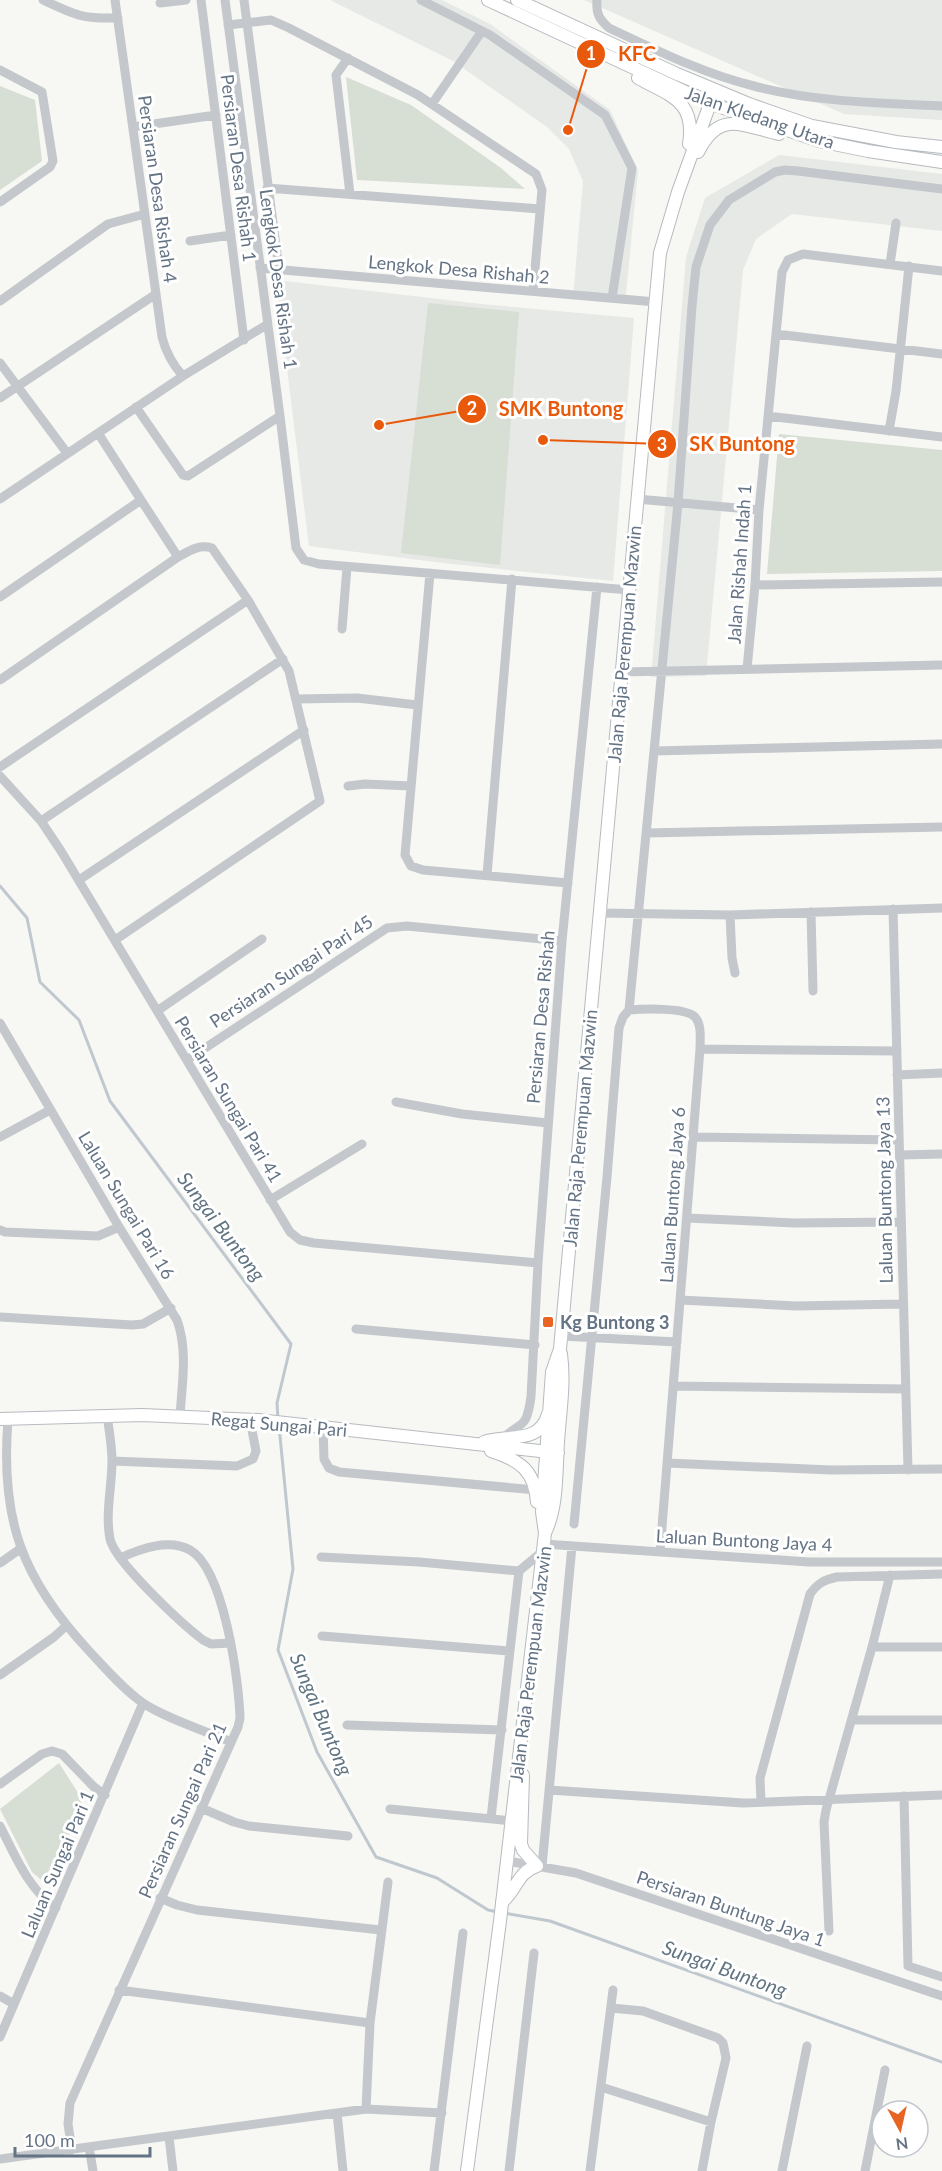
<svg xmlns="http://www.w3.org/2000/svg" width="942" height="2171" viewBox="0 0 942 2171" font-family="Lato,sans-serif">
<rect width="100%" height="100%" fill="#f7f7f3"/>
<path fill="#e7e9e7" d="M 330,0 L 442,0 L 490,24 L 610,110 L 638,171 L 625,304 L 573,299 L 583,181 L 569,149 L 547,127 L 453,61 Z
M 584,0 L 942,0 L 942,120 L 844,114 Z
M 779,155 L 942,174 L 942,231 L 792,214 L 756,239 L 743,270 L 706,676 L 651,677 L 686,257 L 705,198 Z
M 276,280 L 482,304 L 634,318 L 613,581 L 443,563 L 309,546 Z"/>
<path fill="#d7ded4" d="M 346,77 L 411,105 L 501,168 L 525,189 L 357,180 Z
M 0,86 L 35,100 L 42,161 L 0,190 Z
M 428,303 L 519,312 L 500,565 L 401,553 Z
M 779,434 L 942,450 L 942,571 L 767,574 Z
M 59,1763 L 82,1799 L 51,1888 L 32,1872 L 0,1809 Z"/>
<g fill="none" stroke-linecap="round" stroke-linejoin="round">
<path stroke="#c0c8cf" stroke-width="3" d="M 0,886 L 27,918 L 40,982 L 79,1020 L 110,1101 L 291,1344 L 277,1403 L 278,1420
M 279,1426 L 293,1569 L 278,1650 L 317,1752 L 376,1857 L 437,1878 L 488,1910 L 498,1912
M 504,1913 L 550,1921 L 942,2062"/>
<defs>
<path id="secondary" d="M 488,0 L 709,103 L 819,141 L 868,151 L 942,162
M 517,0 L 677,74 L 749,104 L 812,126 L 896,142 L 942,147
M 638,78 C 670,96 696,100 689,144
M 698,152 C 719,110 741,125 779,134
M 0,1419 L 142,1415 L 258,1420 L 558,1453
M 484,1442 C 506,1434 540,1445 548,1414
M 491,1451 C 520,1460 535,1471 537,1502
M 545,1533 C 558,1506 556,1471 558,1442 C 560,1412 565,1383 561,1354
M 502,1902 C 517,1890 517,1872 537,1866 L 523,1850 L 521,1844 L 523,1775
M 467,2171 L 500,1921 L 545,1533 L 542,1512 L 552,1372 L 560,1349 L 660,253 L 678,192 L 715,90"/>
</defs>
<use href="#secondary" stroke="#b6bbc0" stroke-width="14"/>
<path stroke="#c4c7cb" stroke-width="9" d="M 43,0 C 75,15 82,19 118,18
M 115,0 L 162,337 C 166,353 172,364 183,376
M 201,0 L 244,340
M 225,0 L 280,416 L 296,548 L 304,560 L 319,564 L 629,590
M 244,0 L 279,269
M 421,0 L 490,35 L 605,115 L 632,168 L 612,298
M 597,0 C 596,14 599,19 609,28 C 656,50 704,74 754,86 C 815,102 879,103 942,106
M 160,3 L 186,0
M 228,25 L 271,20 L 289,28 L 418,95 L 536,174 L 542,190 L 533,291
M 348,58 L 336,75 L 350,194
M 0,70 L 42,92 L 53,161 L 50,167 L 0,202
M 432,104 L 482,31
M 133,127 L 216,115
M 267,188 L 540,209
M 190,241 L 231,235
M 890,264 L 896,223
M 260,268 L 656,302
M 0,301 L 108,224 L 145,214
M 776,334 L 942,354
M 0,363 L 67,453
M 0,398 L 156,294
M 136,407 L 183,475 L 188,476 L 280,416
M 768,416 L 942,437
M 889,431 L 896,391 L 909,266
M 98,433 L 141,500
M 0,499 L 183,376 L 268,324
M 637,499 L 759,510
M 430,573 L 405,855 L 411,866 L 423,870 L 568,883
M 755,585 L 942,582
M 0,597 L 141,500 L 178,557
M 342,629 L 347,567
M 747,669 L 755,585 L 759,510 L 782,272 L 788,260 L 803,254 L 942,271
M 622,672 L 942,665
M 0,680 L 178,557 C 189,551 199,544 212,548 L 248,600 L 289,671 L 320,801 L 115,940
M 296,699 L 357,698 L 417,705
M 654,751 L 942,744
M 0,767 L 248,600
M 0,776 L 41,821 L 61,851 L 290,1232 L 300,1240 L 314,1243 L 538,1263
M 348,786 L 365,784 L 411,786
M 41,821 L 283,659
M 647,833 L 942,827
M 487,875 L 512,579
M 79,880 L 304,730
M 893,909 L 908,1470
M 811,912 L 813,991
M 599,913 L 730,915 L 942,908
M 730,915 L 732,958 L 735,973
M 629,1010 C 642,1009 686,1007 695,1017 C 702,1025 700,1039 700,1049 L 660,1552
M 157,1011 L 262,939
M 0,1023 L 119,1227 L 177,1320 C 188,1350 182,1384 180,1416
M 700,1049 L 897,1051
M 187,1060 L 387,928 L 407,926 L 562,941
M 897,1075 L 942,1073
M 396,1102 L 462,1114 L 548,1123
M 0,1137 L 50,1110
M 693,1137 L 899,1140
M 900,1155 L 942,1154
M 270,1200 L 362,1144
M 687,1218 L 794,1223 L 901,1222
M 0,1230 L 5,1232 L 98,1236 L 119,1227
M 680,1300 L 796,1306 L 903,1304
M 0,1317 L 132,1325 L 143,1324 L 171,1308
M 356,1329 L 535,1345
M 561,1336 L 677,1342
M 673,1386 L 905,1389
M 107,1415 C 109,1430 112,1445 112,1461 C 112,1486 105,1514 110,1539 C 115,1562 182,1624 203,1640 L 211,1644 L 230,1643
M 8,1420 C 0,1520 22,1579 90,1652 C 106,1669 124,1690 143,1703 C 165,1718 206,1731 231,1742
M 323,1426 L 324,1459 L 329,1468 L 339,1472 L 536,1490
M 503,1438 C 524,1420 526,1429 531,1397 L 538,1263 L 562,941 L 597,587
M 112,1461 L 237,1466 L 253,1459 L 256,1451 L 250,1420
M 667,1463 L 831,1470 L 942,1469
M 574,1524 L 607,1177 L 619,1028 L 623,1017 L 629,1010 L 678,503 L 692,306 L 696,267 L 710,225 L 729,200 L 775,172 L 785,170 L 798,171 L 942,189
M 544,1544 L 809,1562 L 942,1562
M 321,1557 L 419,1562 L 519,1571
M 0,1563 L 20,1549
M 322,1636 L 509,1651
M 872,1647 L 942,1647
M 0,1675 L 54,1637 L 66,1626
M 852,1720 L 942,1720
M 347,1725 L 502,1730
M 0,1784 L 42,1754 L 52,1751 L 62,1754 L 94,1787 L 105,1795
M 549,1790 L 743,1803 L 942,1795
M 904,1796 L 908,1966 L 942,1977
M 761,1802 L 760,1778 L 810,1594 C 818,1583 824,1580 837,1577 L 942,1574
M 201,1808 L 234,1822 L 249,1826 L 348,1836
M 390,1809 L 512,1821
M 491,1818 L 519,1571 L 543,1551
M 0,1826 C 15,1855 28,1889 56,1908
M 507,1861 L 576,1873 L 942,1996
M 542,1866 L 572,1546
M 160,1898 L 177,1905 L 197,1910 L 381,1930
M 829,1931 L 824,1822 L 826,1810 L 872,1647 L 890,1575
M 119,1990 L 370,2023
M 0,1996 L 14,2004
M 611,2008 L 643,2011 L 718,2038 L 723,2043 L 726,2058 L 711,2122 L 702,2171
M 0,2037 L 143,1703
M 601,2087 L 711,2122
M 366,2109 L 370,2023 L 388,1882
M 337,2113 L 343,2171
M 169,2137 L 173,2171
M 89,2147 L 93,2171
M 72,2150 L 68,2124 L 70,2103 L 238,1727 L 240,1718 C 239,1681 224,1569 190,1550 C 169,1538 140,1549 120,1558
M 0,2159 L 366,2109 L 442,2113
M 434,2171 L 463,1933
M 509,2171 L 534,1953
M 590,2171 L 613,1990
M 782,2171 L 807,2046
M 865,2171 L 885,2070"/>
<use href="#secondary" stroke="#fff" stroke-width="12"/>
</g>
<rect fill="#e86423" stroke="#fff" stroke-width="2" x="542" y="1316" width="12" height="12" rx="3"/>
<g text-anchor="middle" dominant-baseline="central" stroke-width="6" stroke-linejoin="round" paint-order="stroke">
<g font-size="18" fill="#657485" stroke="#fff">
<text transform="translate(760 117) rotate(19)">Jalan Kledang Utara</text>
<text transform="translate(239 168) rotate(83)">Persiaran Desa Rishah 1</text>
<text transform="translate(158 189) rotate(82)">Persiaran Desa Rishah 4</text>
<text transform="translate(459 269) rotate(5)">Lengkok Desa Rishah 2</text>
<text transform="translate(279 279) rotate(82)">Lengkok Desa Rishah 1</text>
<text transform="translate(739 564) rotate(-86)">Jalan Rishah Indah 1</text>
<text transform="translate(624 644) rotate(-85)">Jalan Raja Perempuan Mazwin</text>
<text transform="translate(291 971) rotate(-33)">Persiaran Sungai Pari 45</text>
<text transform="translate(540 1017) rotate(-85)">Persiaran Desa Rishah</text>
<text transform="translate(229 1099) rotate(59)">Persiaran Sungai Pari 41</text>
<text transform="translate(580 1128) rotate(-85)">Jalan Raja Perempuan Mazwin</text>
<text transform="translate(884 1190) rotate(-91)">Laluan Buntong Jaya 13</text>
<text transform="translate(672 1195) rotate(-86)">Laluan Buntong Jaya 6</text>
<text transform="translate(127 1205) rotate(59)">Laluan Sungai Pari 16</text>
<text transform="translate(279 1424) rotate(5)">Regat Sungai Pari</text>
<text transform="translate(744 1540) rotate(3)">Laluan Buntong Jaya 4</text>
<text transform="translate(530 1664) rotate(-83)">Jalan Raja Perempuan Mazwin</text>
<text transform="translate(182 1810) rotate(-66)">Persiaran Sungai Pari 21</text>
<text transform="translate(57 1864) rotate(-67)">Laluan Sungai Pari 1</text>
<text transform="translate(731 1908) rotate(19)">Persiaran Buntung Jaya 1</text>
</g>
<g font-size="18" font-weight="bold" fill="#657485" stroke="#fff" text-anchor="start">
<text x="560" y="1322">Kg Buntong 3</text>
</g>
<g font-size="20" font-style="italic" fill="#617582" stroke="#fff">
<text transform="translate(222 1226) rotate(53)">Sungai Buntong</text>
<text transform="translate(322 1714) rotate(67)">Sungai Buntong</text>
<text transform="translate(725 1968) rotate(20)">Sungai Buntong</text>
</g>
</g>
<path fill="none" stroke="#e8590c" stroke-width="2" d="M568 130L591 54M379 425L472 409M543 440L662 444"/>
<g fill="#e8590c" stroke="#fff" stroke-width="2">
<circle cx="568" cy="130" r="6"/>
<circle cx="379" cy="425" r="6"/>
<circle cx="543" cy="440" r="6"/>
<circle cx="591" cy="54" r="15"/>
<circle cx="472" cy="409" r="15"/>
<circle cx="662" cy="444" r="15"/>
</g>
<g font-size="18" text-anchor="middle" font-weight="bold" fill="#fff">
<text x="591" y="60">1</text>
<text x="472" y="415">2</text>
<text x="662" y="451">3</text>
</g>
<g font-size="20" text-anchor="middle" font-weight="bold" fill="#e8590c" stroke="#fff" stroke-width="6" stroke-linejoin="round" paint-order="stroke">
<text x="637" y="61">KFC</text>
<text x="561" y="416">SMK Buntong</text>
<text x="742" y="451">SK Buntong</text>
</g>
<g transform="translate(900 2129) rotate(172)"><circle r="28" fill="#ffffff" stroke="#c1c7ce" stroke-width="1.5"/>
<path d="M0-4.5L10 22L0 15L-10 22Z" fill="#e86423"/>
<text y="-9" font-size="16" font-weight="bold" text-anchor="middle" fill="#657485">N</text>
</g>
<path d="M15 2147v9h135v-9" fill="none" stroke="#657485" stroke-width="3"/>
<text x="24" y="2147" font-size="18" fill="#657485" stroke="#ffffff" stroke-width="4.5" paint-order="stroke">100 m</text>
</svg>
